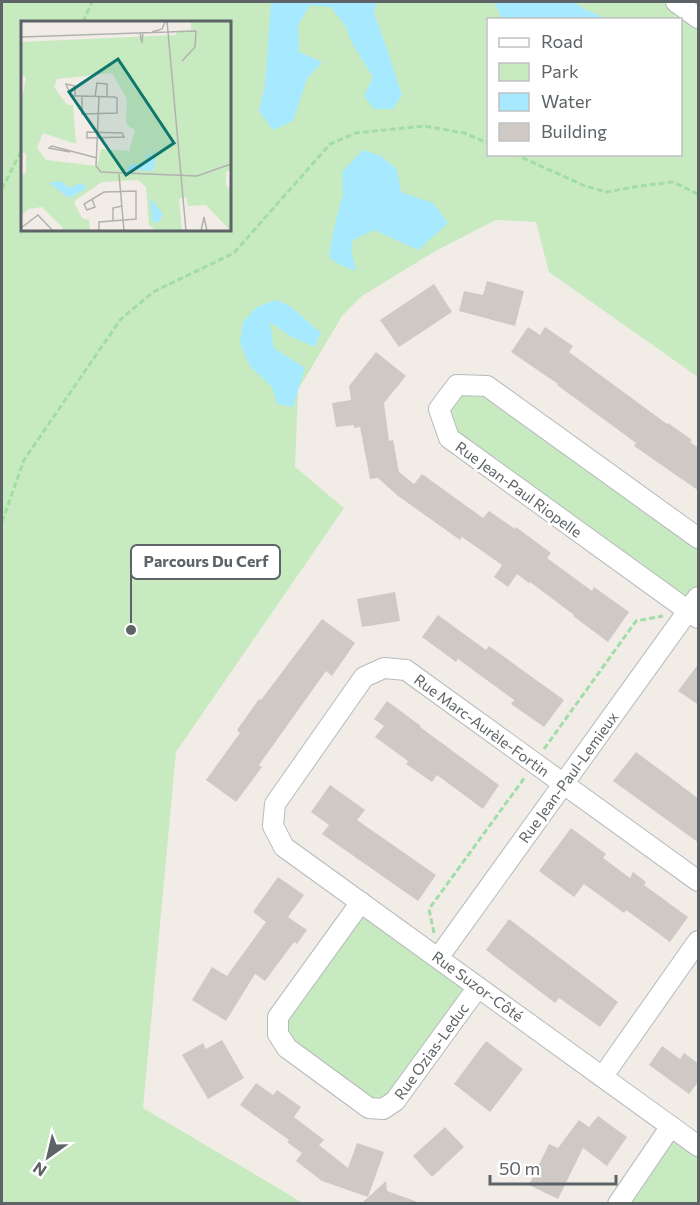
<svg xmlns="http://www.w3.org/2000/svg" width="700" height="1205" viewBox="0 0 700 1205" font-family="Commissioner,sans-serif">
<rect width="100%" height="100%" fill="#f1ece6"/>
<path fill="#c8eac0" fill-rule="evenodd" d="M 2,2 L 698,2 L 698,377 L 549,272 L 536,222 L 496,220 L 437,250 L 362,296 L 342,316 L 298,390 L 295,467 L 344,508 L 176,752 L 143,1108 L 303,1203 L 2,1204 ZM 488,20 L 680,20 L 680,154 L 488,154 ZM 22,22 L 230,22 L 230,230 L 22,230 Z
M 457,385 L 487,386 L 698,538 L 698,618 L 449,438 L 439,409 Z
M 361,902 L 478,987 L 383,1109 L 287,1048 L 278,1017 Z
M 671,1126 L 698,1146 L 698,1203 L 618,1204 Z"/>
<path fill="#a7e9ff" d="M 271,2 L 377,2 L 374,13 L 386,46 L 402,95 L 393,109 L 374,109 L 364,96 L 373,77 L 352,43 L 346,27 L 331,7 L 310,5 L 298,25 L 299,52 L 322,62 L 307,79 L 293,121 L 273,130 L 259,111 L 265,86 Z
M 494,2 L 574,2 L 584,9 L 607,19 L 502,19 Z
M 363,150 L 381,156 L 397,169 L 401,192 L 433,203 L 448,223 L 418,250 L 374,230 L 353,240 L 351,249 L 356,271 L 340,265 L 329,257 L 334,228 L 343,194 L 342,172 Z
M 276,300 L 290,306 L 321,333 L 315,347 L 290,336 L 270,322 L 274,348 L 305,368 L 293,407 L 277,404 L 272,387 L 250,366 L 240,343 L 243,322 L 257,307 Z"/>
<path fill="#cec9c4" d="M 487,281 L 524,291 L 515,326 L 459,311 L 464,291 L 483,295 Z
M 434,284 L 452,312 L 399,347 L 380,320 Z
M 528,327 L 540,335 L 545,327 L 573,346 L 569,352 L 667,424 L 668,423 L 692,440 L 690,442 L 699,448 L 699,491 L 634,446 L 636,443 L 557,385 L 558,384 L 511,352 Z
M 376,352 L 406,376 L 384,403 L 389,441 L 393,440 L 399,472 L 414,484 L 422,474 L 483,518 L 489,511 L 515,529 L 516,527 L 551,553 L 547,558 L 592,591 L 594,587 L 629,612 L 608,642 L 573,616 L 574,615 L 530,582 L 529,583 L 517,574 L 508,587 L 494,577 L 502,565 L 462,537 L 460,540 L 398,496 L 378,478 L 370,479 L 360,427 L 354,428 L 354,425 L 336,427 L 332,403 L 351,400 L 349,386 Z
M 395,592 L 400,621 L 362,627 L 357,599 Z
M 438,615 L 486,650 L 489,646 L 564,700 L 544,727 L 511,704 L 514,700 L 458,659 L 456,662 L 422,637 Z
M 322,619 L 355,643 L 332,676 L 326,671 L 259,765 L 262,767 L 236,802 L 206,780 L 240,733 L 237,730 L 259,699 L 261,700 Z
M 699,663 L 699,705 L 678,691 Z
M 387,701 L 421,726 L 420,727 L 499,785 L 483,809 L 437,775 L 432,782 L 406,764 L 408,761 L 375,737 L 384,726 L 374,719 Z
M 636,752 L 699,799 L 699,843 L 613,781 Z
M 330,785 L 365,810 L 357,820 L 436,875 L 418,901 L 322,834 L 329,825 L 311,812 Z
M 571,828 L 606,854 L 603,858 L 630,878 L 633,872 L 646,882 L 644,885 L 688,917 L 670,942 L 626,910 L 624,913 L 584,884 L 574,897 L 539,871 Z
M 278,877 L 304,895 L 288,917 L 307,930 L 297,944 L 294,942 L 265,981 L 255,974 L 226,1021 L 192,1000 L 212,967 L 227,976 L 266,922 L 253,912 Z
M 509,919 L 618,1002 L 600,1027 L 559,998 L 555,1003 L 486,950 Z
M 222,1040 L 244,1078 L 208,1099 L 182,1055 L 203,1043 L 206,1049 Z
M 486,1041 L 523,1069 L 490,1112 L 454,1084 Z
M 662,1046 L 680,1059 L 684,1053 L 699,1064 L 699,1081 L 689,1094 L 649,1065 Z
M 256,1083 L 273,1095 L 277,1090 L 301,1107 L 294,1117 L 324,1140 L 319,1145 L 348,1168 L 357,1143 L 384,1152 L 368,1197 L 322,1181 L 296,1161 L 302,1153 L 287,1142 L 289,1140 L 240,1105 Z
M 598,1116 L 627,1137 L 607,1166 L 583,1148 L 558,1199 L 529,1185 L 549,1144 L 558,1148 L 579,1120 L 589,1127 Z
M 445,1127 L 464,1147 L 432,1177 L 413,1156 Z
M 386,1181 L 387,1191 L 418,1202 L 418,1203 L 362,1203 Z"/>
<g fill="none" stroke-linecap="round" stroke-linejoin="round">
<defs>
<path id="minor" d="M 676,2 L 698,18
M 698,538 L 487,386 L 457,385 L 439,409 L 449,438 L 698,618
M 698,881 L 406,670 L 384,668 L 364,677 L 275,804 L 273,826 L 284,847 L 698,1146
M 361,902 L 278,1017 L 278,1034 L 287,1048 L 369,1108 L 383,1109 L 395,1101 L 478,987
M 438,958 L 698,597
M 603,1076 L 698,941
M 618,1204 L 671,1126"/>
</defs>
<use href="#minor" stroke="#b6babd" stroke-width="22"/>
<path stroke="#a2dda7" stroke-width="3" stroke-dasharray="6 3" stroke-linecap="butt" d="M 83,22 L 92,2
M 514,154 L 585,186 L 607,192 L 640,186 L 673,182 L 698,194
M 2,189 L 22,149
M 2,522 L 24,460 L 120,320 L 153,292 L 234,253 L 330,144 L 356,133 L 424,126 L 464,133 L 488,143
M 544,749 L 636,621 L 663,616
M 434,933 L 429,909 L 525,777"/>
<use href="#minor" stroke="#fff" stroke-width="20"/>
</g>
<g text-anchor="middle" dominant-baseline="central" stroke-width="5" stroke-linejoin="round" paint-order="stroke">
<g font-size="15" fill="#5d6367" stroke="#fff">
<text transform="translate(519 489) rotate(36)">Rue Jean-Paul Riopelle</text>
<text transform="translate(482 725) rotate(36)">Rue Marc-Aurèle-Fortin</text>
<text transform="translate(568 777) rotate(-54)">Rue Jean-Paul-Lemieux</text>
<text transform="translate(478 986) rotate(36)">Rue Suzor-Côté</text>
<text transform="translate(431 1051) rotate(-54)">Rue Ozias-Leduc</text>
</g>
</g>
<g transform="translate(21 21)">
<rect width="210" height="210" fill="#f1ece6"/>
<path d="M 170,0 L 210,0 L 210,149 L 205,151 L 205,164 L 210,170 L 210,210 L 185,184 L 167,185 L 165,176 L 158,178 L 161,210 L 135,210 L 128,204 L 125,166 L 117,159 L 81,161 L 56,178 L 53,182 L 61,197 L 68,199 L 69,210 L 39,210 L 42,207 L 21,186 L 7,188 L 0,195 L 0,156 L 5,151 L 5,132 L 0,132 L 0,84 L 5,57 L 0,52 L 0,21 L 155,14 L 155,10 L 170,9 ZM 91,52 L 106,78 L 105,103 L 114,109 L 108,130 L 80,128 L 76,145 L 25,139 L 16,127 L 22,112 L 55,123 L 52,84 L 46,84 L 33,66 L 36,58 Z" fill="#c8eac0" fill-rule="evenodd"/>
<path d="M 130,126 L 135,137 L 132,150 L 104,149 L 111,143 L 125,143 L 127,138 L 121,133 L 131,136 ZM 40,160 L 48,167 L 60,162 L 66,167 L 48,177 L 28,162 ZM 129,177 L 142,193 L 137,202 L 131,200 Z" fill="#a7e9ff"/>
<path fill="none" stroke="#b2b1af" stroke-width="1.5" d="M 146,0 L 165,210M 131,11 L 141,8 L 144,1M 119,12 L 121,22 L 122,11M 0,16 L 175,10 L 174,26 L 161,40M 54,75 L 54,65 L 45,63 L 50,75 L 61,75 L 94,76 L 96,77 L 96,92 L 61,93 L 61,75M 74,76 L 76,62 L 86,63 L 86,76M 78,76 L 75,145 L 80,151 L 176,155 L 210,143M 66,111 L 101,112 L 103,116 L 66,117 ZM 49,131 L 28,127 L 31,125 L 76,137M 98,153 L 103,210M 71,178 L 74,186 L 66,189 L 63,183 L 83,171 L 115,170 L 115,198 L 78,201 L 78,210M 92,200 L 92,187 L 101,185M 0,207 L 17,194 L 32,210M 180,210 L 183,196 L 186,210"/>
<path fill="#0f766e" fill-opacity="0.15" stroke="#0f766e" stroke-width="3" d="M 97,38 L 153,122 L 105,154 L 48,71 Z"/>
<rect width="210" height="210" fill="none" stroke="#5d6367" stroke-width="3"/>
</g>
<path fill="none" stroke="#5d6367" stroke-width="2" d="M131 630L131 562"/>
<circle fill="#5d6367" stroke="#fff" stroke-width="2" cx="131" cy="630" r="6"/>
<rect fill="#fff" stroke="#5d6367" stroke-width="2" x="131" y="545" width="149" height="34" rx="6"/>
<g font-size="16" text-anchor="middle" font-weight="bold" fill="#5d6367">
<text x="206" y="567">Parcours Du Cerf</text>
</g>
<rect width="700" height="1205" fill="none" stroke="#5d6367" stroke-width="6"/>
<rect x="487" y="18" width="195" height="138" fill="#ffffff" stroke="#bec1c2" stroke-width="1.5"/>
<rect x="499" y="38" width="30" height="9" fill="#ffffff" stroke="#bec1c2" stroke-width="1.5"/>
<text x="541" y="48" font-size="18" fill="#5d6367">Road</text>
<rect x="499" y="63" width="30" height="18" fill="#c8eac0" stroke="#bec1c2" stroke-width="1.5"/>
<text x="541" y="78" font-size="18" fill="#5d6367">Park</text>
<rect x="499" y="93" width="30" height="18" fill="#a7e9ff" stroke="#bec1c2" stroke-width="1.5"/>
<text x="541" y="108" font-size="18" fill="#5d6367">Water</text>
<rect x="499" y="123" width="30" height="18" fill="#cec9c4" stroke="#bec1c2" stroke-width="1.5"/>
<text x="541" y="138" font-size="18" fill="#5d6367">Building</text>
<g transform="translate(48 1157) rotate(214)" stroke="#ffffff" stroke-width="4.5" paint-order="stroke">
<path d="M0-4.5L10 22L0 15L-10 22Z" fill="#5d6367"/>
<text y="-9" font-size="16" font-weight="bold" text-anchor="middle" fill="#5d6367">N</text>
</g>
<path d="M490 1175v9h126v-9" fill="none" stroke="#5d6367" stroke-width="3"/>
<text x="499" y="1175" font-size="18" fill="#5d6367" stroke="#ffffff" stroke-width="4.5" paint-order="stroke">50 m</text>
</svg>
